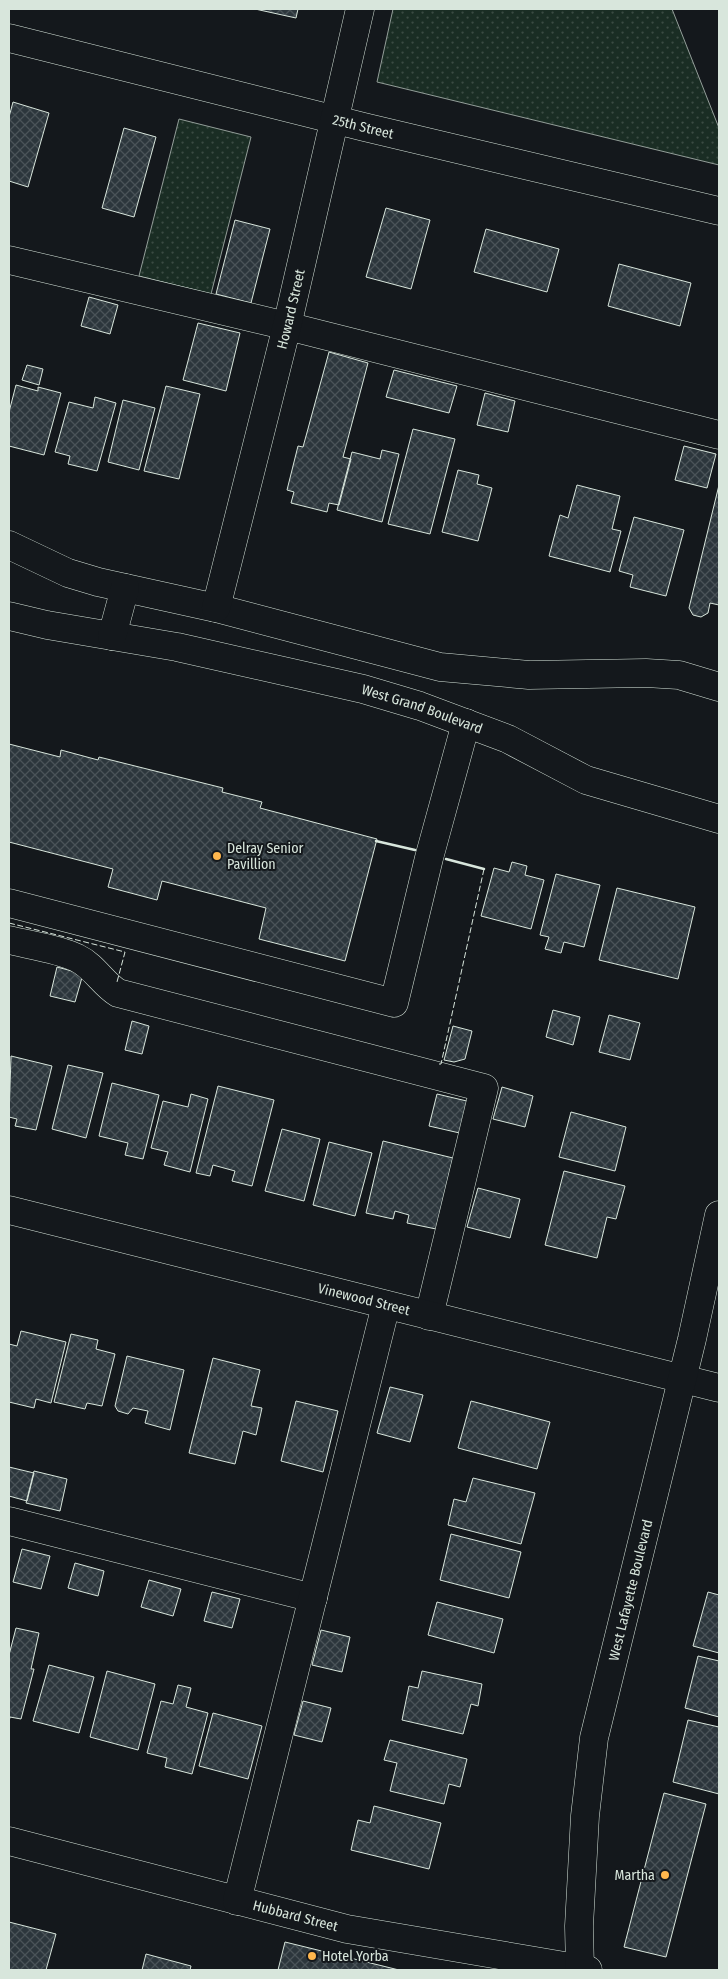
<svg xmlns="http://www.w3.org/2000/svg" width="728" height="1979" viewBox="0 0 728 1979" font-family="'Fira Sans Condensed',sans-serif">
<defs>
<pattern id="grass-dots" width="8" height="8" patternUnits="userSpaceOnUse" patternTransform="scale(1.25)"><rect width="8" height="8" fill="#1a2d24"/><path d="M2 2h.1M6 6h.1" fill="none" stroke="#3b4b43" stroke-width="1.8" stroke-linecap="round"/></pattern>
<pattern id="building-cross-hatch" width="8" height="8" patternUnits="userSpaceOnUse" patternTransform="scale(1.25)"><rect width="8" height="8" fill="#2c363c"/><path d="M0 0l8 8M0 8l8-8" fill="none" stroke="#4a5358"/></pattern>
</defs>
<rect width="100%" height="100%" fill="#14181c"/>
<path fill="url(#grass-dots)" stroke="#939e99" d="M 393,9 L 672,9 L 719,128 L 719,165 L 377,82 Z
M 179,119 L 251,137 L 211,294 L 139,276 Z"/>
<path fill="url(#building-cross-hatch)" stroke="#d8e6dc" d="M 255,9 L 298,9 L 296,18 Z
M 13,102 L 49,113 L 28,187 L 9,181 L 9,117 Z
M 124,128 L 156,137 L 134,217 L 102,208 Z
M 386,208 L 430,220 L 411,289 L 366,277 Z
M 235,220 L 270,229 L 251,303 L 216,294 Z
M 486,229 L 559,249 L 547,292 L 474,272 Z
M 619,264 L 691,283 L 680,326 L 608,306 Z
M 89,297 L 118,305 L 110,334 L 81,326 Z
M 198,323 L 240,333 L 226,391 L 183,380 Z
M 329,352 L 368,363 L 343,457 L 351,459 L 339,505 L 329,503 L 327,512 L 291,503 L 294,492 L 287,490 L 298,446 L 303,447 Z
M 27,365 L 43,369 L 39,385 L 22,380 Z
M 394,370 L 457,386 L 449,413 L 386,397 Z
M 16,385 L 38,391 L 38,387 L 61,393 L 44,455 L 9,446 L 9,412 Z
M 166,386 L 200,394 L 179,479 L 144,471 Z
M 485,393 L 515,401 L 508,432 L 477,425 Z
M 95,397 L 116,403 L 97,471 L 68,464 L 70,456 L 55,452 L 69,402 L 93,408 Z
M 123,400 L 155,408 L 139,470 L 108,462 Z
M 413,429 L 455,439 L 430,534 L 388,524 Z
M 684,446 L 716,454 L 707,488 L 675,480 Z
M 382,450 L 399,454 L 382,522 L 337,510 L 352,452 L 380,459 Z
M 458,470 L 479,475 L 477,484 L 492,488 L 478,541 L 442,532 Z
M 577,485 L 620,496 L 612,529 L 621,531 L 610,572 L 549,556 L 560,515 L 568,518 Z
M 719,485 L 719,605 L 710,603 L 708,613 L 701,617 L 693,615 L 689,608 Z
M 634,517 L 684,530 L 666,596 L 630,587 L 633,575 L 619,571 Z
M 9,744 L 60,757 L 61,750 L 98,760 L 99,757 L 223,788 L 222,792 L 262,802 L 260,808 L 377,839 L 345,961 L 259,939 L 266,908 L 162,881 L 157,900 L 108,887 L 113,869 L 9,842 Z
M 512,862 L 527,866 L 525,875 L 544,880 L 531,929 L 481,916 L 494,868 L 509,872 Z
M 556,874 L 600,885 L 584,947 L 564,942 L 561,953 L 545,949 L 549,937 L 540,935 Z
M 617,888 L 695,907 L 678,979 L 599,960 Z
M 57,967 L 83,974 L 75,1002 L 50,996 Z
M 553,1010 L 580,1017 L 573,1045 L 546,1037 Z
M 609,1015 L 640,1023 L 630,1060 L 599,1052 Z
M 132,1021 L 149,1026 L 142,1054 L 125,1050 Z
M 453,1026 L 472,1031 L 465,1059 L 454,1062 L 444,1060 Z
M 11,1056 L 52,1066 L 36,1130 L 15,1126 L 17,1119 L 9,1117 Z
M 68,1065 L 103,1073 L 86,1138 L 52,1129 Z
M 112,1083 L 159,1095 L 143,1159 L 125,1155 L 128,1143 L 99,1136 Z
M 218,1086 L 274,1100 L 252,1186 L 232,1181 L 235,1171 L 213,1165 L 210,1176 L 196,1173 Z
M 502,1087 L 533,1096 L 525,1127 L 493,1119 Z
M 191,1094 L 208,1099 L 190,1172 L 164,1165 L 168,1152 L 151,1148 L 163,1101 L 188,1107 Z
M 437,1094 L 471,1102 L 464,1134 L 429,1126 Z
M 571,1112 L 626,1127 L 615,1171 L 559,1157 Z
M 282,1129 L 320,1139 L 304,1201 L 265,1191 Z
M 383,1141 L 453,1158 L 436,1229 L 407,1223 L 409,1215 L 395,1211 L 393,1219 L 366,1213 Z
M 329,1142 L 372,1153 L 355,1216 L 313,1205 Z
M 564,1171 L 625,1186 L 616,1219 L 607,1217 L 597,1258 L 545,1245 Z
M 478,1188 L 520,1199 L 510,1238 L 467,1227 Z
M 21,1331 L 66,1342 L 51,1403 L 36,1399 L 34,1408 L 9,1402 L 9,1344 L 17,1346 Z
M 71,1334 L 98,1340 L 96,1349 L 115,1354 L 102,1406 L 87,1403 L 85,1409 L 54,1402 Z
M 127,1356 L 184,1370 L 170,1430 L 145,1423 L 148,1411 L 133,1408 L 128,1414 L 118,1411 L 115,1406 Z
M 213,1358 L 260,1370 L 251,1406 L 262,1408 L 256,1435 L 243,1431 L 235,1464 L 189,1453 Z
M 390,1387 L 423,1395 L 410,1442 L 377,1433 Z
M 296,1401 L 338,1411 L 323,1472 L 281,1461 Z
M 471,1401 L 550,1422 L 537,1469 L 458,1448 Z
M 9,1467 L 34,1473 L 27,1501 L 9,1496 Z
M 34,1471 L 67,1479 L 60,1511 L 26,1503 Z
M 473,1478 L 535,1493 L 521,1544 L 448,1525 L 454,1499 L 466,1502 Z
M 451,1534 L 521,1552 L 509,1598 L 440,1580 Z
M 22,1549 L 50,1556 L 41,1589 L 13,1582 Z
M 75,1563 L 104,1571 L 98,1596 L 68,1588 Z
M 149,1580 L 181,1589 L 173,1616 L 141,1607 Z
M 212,1592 L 240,1599 L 232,1628 L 204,1621 Z
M 708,1592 L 719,1595 L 719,1653 L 693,1646 Z
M 437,1602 L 503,1619 L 494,1653 L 428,1635 Z
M 16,1628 L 39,1633 L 31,1669 L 34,1669 L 21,1719 L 10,1717 L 9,1722 L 9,1655 Z
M 321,1630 L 350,1637 L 342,1672 L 312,1665 Z
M 698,1656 L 719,1661 L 719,1717 L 685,1708 Z
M 49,1665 L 94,1677 L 79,1733 L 33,1721 Z
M 107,1671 L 155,1684 L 138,1750 L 90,1737 Z
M 422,1671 L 482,1684 L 478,1706 L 471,1704 L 463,1734 L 402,1720 L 409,1686 L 418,1688 Z
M 178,1685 L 191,1688 L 186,1707 L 208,1713 L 192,1774 L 165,1767 L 167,1758 L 147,1753 L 161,1701 L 173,1704 Z
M 303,1701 L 331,1708 L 322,1742 L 294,1735 Z
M 213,1713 L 262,1726 L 248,1779 L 199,1766 Z
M 688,1720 L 719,1727 L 719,1794 L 673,1782 Z
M 390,1740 L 467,1759 L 460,1787 L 449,1784 L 444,1804 L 390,1791 L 397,1763 L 384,1760 Z
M 664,1793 L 706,1804 L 666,1957 L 624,1947 Z
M 374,1806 L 441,1823 L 429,1869 L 351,1850 L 358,1820 L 370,1823 Z
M 9,1922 L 56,1934 L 46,1970 L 9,1970 Z
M 285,1942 L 399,1970 L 278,1970 Z
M 146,1954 L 191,1966 L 190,1970 L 142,1970 Z"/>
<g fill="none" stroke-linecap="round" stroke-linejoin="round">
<defs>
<g id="minor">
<path id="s1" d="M 9,38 L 364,127 L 719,211"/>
<path d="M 9,260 L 287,326 L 719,435"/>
<path d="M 9,545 L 68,573 L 98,582 L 216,608 L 440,667 L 529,675 L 646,673 L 679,675 L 719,687"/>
<path id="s2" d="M 216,608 L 287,326 L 360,9"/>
<path id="s3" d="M 9,616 L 47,625 L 177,647 L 363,689 L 420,706 L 508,739 L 586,780 L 719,819"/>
<path d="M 112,636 L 125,588"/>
<path d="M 9,903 L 394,1003 L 429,858 L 466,723"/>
<path d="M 9,940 C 29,945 59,949 77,958 C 94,966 103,984 118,993 L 484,1088 L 429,1316"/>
<path id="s4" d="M 9,1210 L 719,1388"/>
<path d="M 9,1521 L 313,1598"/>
<path id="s5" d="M 9,1841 L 347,1929 L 588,1970"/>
<path d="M 237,1901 L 386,1305"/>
<path id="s6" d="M 580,1970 L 579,1926 L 585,1816 L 594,1738 L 692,1339 L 719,1215"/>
</g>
</defs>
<use href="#minor" stroke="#d8e6dc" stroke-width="29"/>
<use href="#minor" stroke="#14181c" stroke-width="28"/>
<path stroke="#d8e6dc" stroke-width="1" stroke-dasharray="6 2.5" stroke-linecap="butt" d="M 9,923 L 125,952 L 117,982
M 439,1064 L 441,1064 L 484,869"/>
<path stroke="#d8e6dc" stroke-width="2.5" d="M 376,841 L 415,850
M 446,859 L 484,869"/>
</g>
<g fill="#ffb74d" stroke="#14181c" stroke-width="2">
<circle cx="217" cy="856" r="5"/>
<circle cx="665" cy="1875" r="5"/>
<circle cx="312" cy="1956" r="5"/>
</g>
<g text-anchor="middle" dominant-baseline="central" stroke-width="4" stroke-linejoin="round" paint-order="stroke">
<g font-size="14" fill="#d8e6dc" stroke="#14181c">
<text stroke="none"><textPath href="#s1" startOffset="365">25th Street</textPath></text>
<text stroke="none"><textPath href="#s2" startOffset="308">Howard Street</textPath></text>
<text stroke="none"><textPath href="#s3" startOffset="424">West Grand Boulevard</textPath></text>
<text stroke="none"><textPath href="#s4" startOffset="366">Vinewood Street</textPath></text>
<text stroke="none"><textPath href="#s6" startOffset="385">West Lafayette Boulevard</textPath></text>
<text stroke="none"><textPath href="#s5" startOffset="296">Hubbard Street</textPath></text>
</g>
<g font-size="14" fill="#d8e6dc" stroke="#14181c" text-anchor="start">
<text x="227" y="848">Delray Senior<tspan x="227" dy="16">Pavillion</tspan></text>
<text x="655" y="1875" text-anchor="end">Martha</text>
<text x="322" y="1956">Hotel Yorba</text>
</g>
</g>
<rect width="728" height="1979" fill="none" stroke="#d8e6dc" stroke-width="20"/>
</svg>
